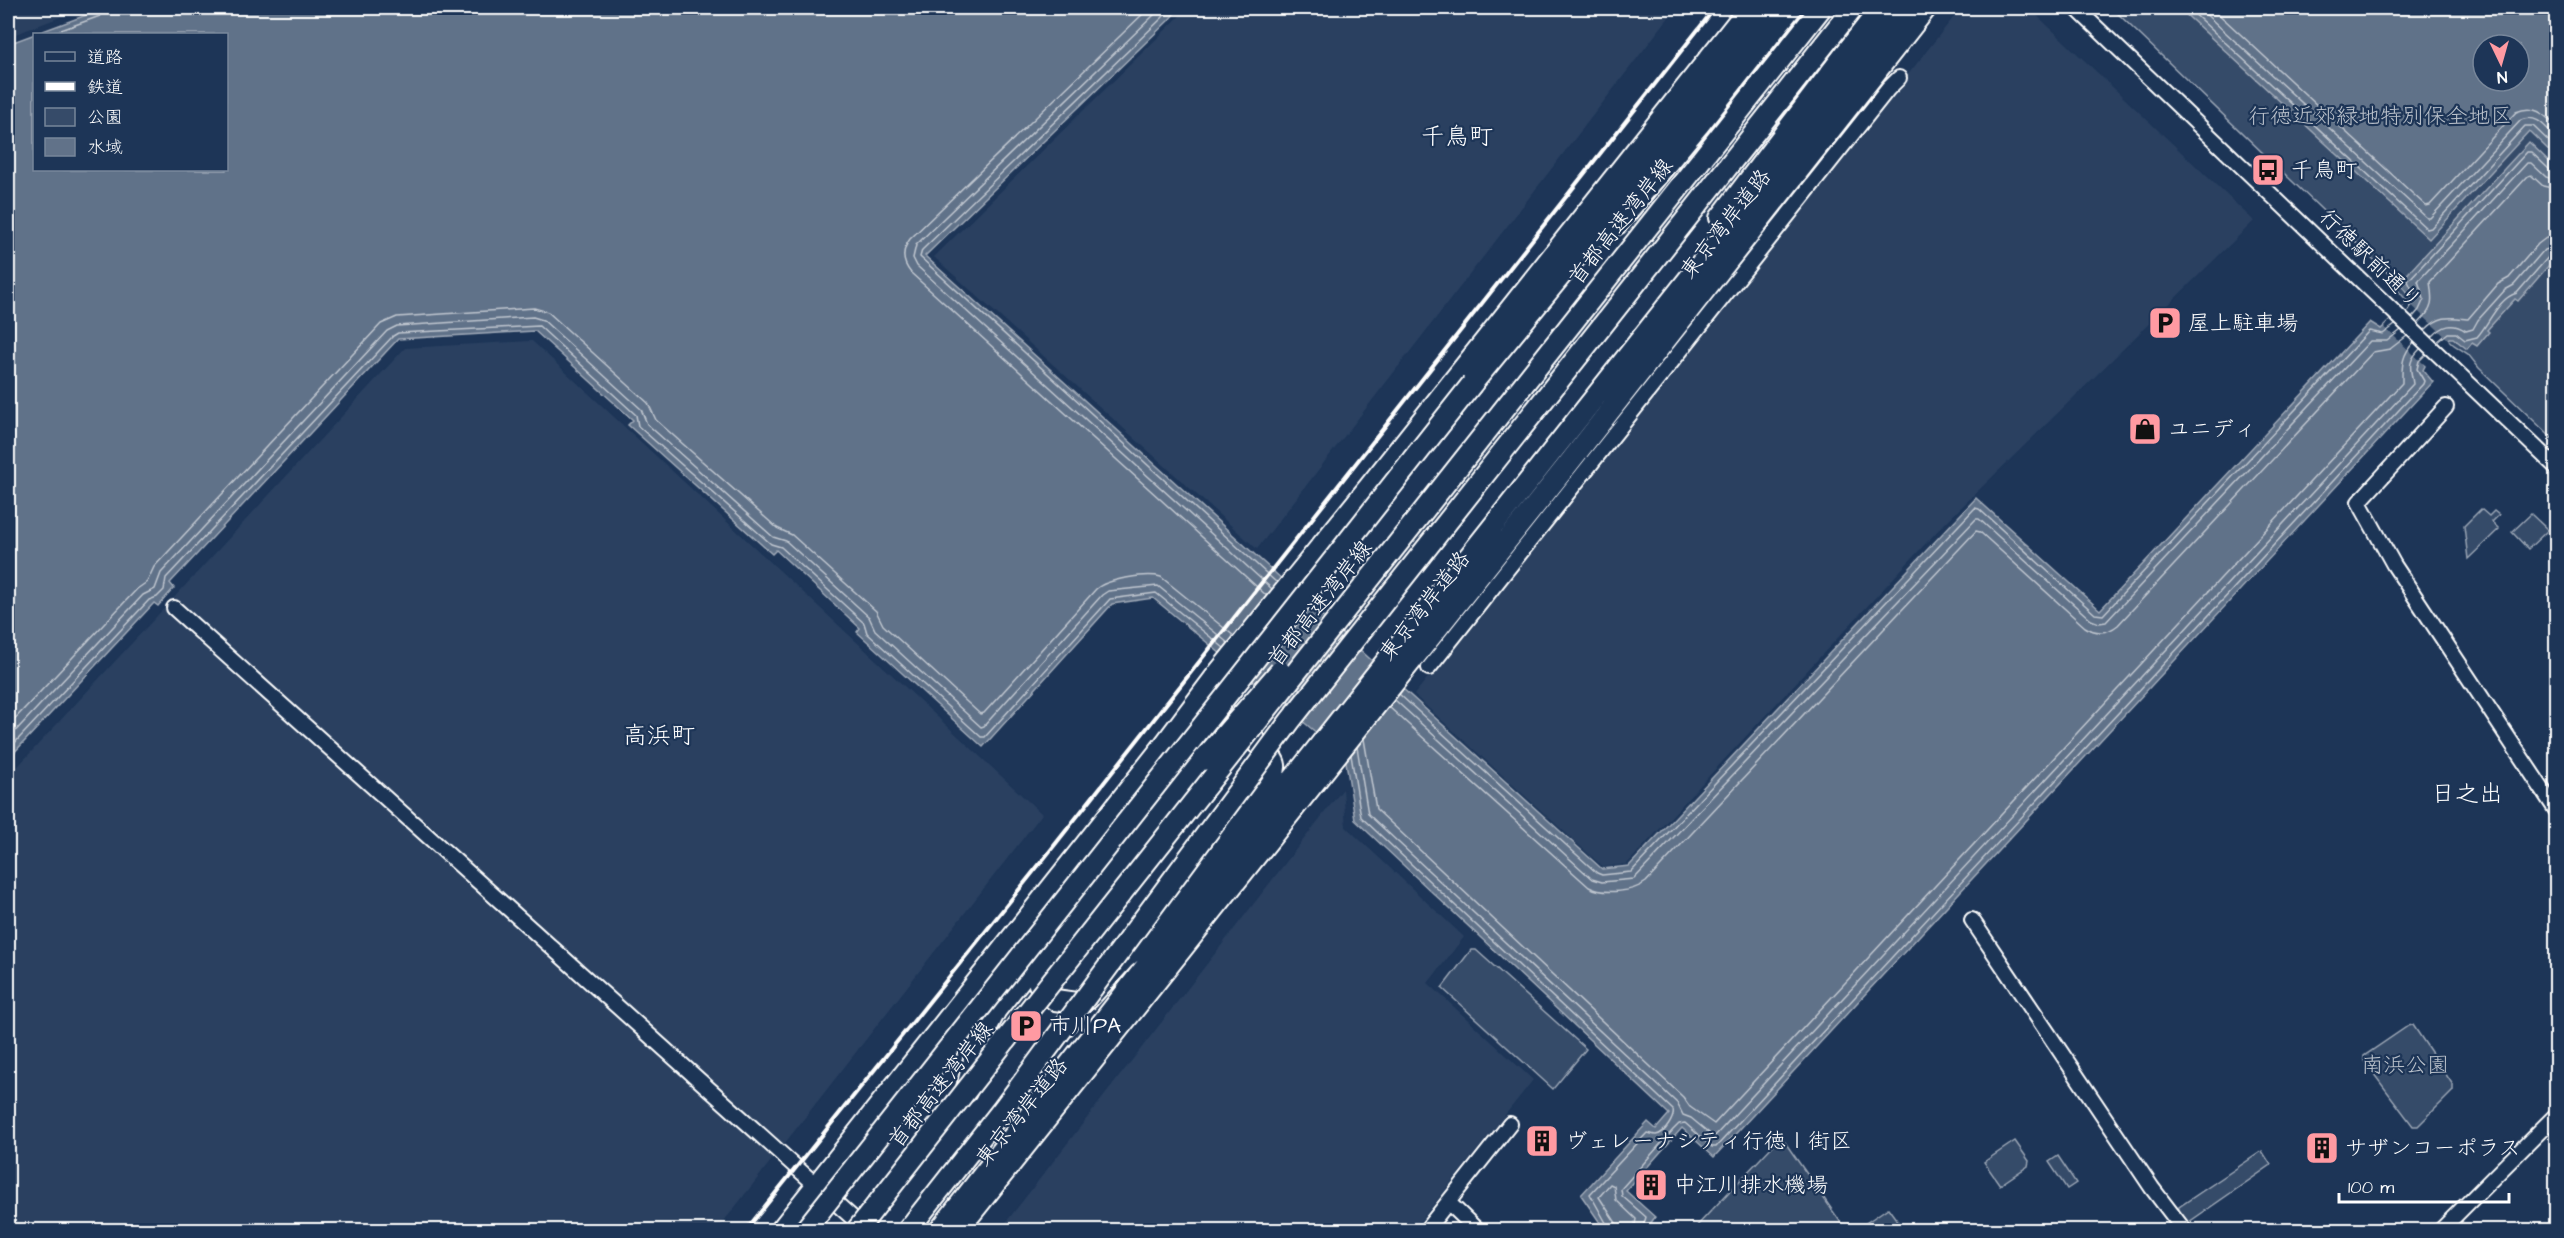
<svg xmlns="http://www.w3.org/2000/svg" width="2564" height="1238" viewBox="0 0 2564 1238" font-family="'Architects Daughter','Klee One',sans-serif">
<rect width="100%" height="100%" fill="#1d3557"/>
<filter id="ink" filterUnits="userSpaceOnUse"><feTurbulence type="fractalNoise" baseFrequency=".0167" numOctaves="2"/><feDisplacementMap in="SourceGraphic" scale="12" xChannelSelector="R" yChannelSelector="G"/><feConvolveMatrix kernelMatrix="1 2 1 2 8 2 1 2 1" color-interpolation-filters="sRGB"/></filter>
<g filter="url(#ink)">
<path fill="#2a4161" d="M 8,8 L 84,8 L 8,37 Z
M 1188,8 L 1676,8 L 1257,549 L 934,257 Z
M 1961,8 L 2029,8 L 2254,221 L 1940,528 L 1627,864 L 1603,867 L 1414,695 Z
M 532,341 L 1042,814 L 717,1230 L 8,1230 L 8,777 L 405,348 Z
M 1343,789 L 1346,827 L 1464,937 L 1428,983 L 1533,1080 L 1413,1230 L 1000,1230 Z"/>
<path fill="#364b69" stroke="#9aa5b4" stroke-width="1.5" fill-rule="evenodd" d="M 2112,8 L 2556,8 L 2556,442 L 2479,368 L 2468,354 L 2454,345 L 2408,302 L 2396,288 L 2395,280 ZM 2483,45 L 2519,45 L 2519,81 L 2483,81 Z
M 2481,509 L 2489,516 L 2494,511 L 2499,515 L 2492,522 L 2499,529 L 2468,559 L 2464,526 Z
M 2531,514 L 2548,530 L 2528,549 L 2512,532 Z
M 1471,950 L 1476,950 L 1586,1049 L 1553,1089 L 1442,988 Z
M 2413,1025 L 2453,1085 L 2453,1091 L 2418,1126 L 2413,1126 L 2364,1061 L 2364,1056 L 2408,1026 Z
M 1778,1140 L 1784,1141 L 1846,1230 L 1693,1230 Z
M 2015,1141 L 2029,1161 L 2028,1166 L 2000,1185 L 1984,1162 Z
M 2262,1151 L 2271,1165 L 2186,1224 L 2178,1214 L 2179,1207 Z
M 2058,1156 L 2076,1183 L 2067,1189 L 2049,1162 Z
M 1888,1208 L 1904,1230 L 1858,1230 L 1857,1229 Z"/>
<path fill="#617289" stroke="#a0aab8" stroke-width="1.5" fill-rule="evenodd" d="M 105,8 L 1179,8 L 1169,20 L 925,256 L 1602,869 L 1629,866 L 1976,498 L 2100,610 L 2370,322 L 2381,329 L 2409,302 L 2411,297 L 2399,283 L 2529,142 L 2556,168 L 2556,257 L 2518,301 L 2515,299 L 2487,330 L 2489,332 L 2477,346 L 2472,343 L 2467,349 L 2453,338 L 2449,338 L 2424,364 L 2425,366 L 2423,370 L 2433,382 L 1714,1157 L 1682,1128 L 1626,1191 L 1655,1217 L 1646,1230 L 1605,1230 L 1581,1195 L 1648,1122 L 1656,1129 L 1669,1114 L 1355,820 L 1344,749 L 1318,734 L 1153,598 L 1112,604 L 983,747 L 857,632 L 860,628 L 776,550 L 772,554 L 628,425 L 633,420 L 535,331 L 398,339 L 170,583 L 174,588 L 158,606 L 154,603 L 8,759 L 8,44 ZM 34,34 L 226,34 L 226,170 L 34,170 Z
M 2179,8 L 2556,8 L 2556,157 L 2529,131 L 2429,239 ZM 2483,45 L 2519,45 L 2519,81 L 2483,81 Z"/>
<path fill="#1d3557" d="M 2408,302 L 2449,340 L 2425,365 L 2384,327 Z"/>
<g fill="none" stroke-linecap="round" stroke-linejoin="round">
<path stroke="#c0c7d0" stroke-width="1.5" d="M 1149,8 L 910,239 C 901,251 902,262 911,273 L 1267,596
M 1160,8 L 1155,14 L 916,245 L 913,258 L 917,266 L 1272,589
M 1171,8 L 1162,18 L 922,250 L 920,257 L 1277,583
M 2188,8 L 2427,229 L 2431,228 L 2525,126 L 2533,126 L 2556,148
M 2199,8 L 2427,218 L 2430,218 L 2521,120 C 2537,113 2546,128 2556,138
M 2212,8 L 2426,206 L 2430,205 L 2516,112 C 2534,104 2544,114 2556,126
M 50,34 L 100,16 L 104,8
M 2407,313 L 2416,298 L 2408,281 L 2527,152 L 2531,152 L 2551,171 L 2556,172
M 2412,318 L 2419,310 L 2424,299 L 2418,281 L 2527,163 L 2531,163 L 2546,177 L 2556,180
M 2418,324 C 2434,308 2433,302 2430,282 L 2528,176 L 2531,175 L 2543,186 L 2556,189
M 2425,330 C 2440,315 2449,317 2468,319 L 2498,284 L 2509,278 L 2538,244 L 2546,238 L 2556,237
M 2432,337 C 2443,325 2452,322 2466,331 L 2473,329 L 2478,320 L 2505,290 L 2514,285 L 2544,250 L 2556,246
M 2437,342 L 2448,333 L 2456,333 L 2465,340 L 2477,337 C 2489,324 2498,298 2517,293 L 2550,255 L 2556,253
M 1399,694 L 1597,873 L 1602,875 L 1631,872 L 1975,508 L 1979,509 L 2095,614 L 2103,615 L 2369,331 L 2383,334 L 2395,325
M 1395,700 L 1592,879 L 1602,882 L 1634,879 L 1976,519 L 1979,519 L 2091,620 L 2099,623 L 2106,622 L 2370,341 L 2387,341 L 2401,330
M 1389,707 L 1589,887 C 1604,895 1633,892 1646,882 L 1976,531 L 1980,532 L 2085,627 C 2096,634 2107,634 2118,625 L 2373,352 L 2390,349 L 2407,336
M 8,726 L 137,589 L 147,582 L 154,567 L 381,324 L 397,317 L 534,308 L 548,312 L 648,403 L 656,420 L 777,528 L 792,535 L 876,611 L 883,625 L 980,714 L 984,713 L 1096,589 C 1107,579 1147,573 1161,577 L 1234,636
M 8,739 L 143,595 L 155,589 L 161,573 L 387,331 L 397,326 L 533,317 L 543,320 L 641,409 L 647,424 L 773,537 L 786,541 L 869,617 L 875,630 L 981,727 L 984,726 L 1102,595 L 1108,591 L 1158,586 L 1228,643
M 1364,739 L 1376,809 L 1683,1097 L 1690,1107 L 1714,1124 L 2402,383 C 2402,366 2401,356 2414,342
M 1357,747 L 1368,814 L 1677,1103 L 1683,1115 L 1691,1118 L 1714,1137 L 2413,384 C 2411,368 2406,363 2420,349
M 8,750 L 149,600 L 157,597 L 164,590 L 166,578 L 393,336 L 398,333 L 539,326 L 636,415 L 638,426 L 771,544 L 781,547 L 864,623 L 867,633 L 981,737 L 985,737 L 1110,599 L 1156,593 L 1224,648
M 1351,755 L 1361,817 L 1673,1110 C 1675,1117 1665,1134 1656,1135 C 1653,1135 1650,1133 1647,1133 L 1590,1194 L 1610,1230
M 1617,1230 L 1616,1223 L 1599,1197 L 1610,1184 L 1614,1186 L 1616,1200 L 1636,1219 L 1634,1230
M 1642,1230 L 1646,1217 L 1622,1196 L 1621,1189 L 1673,1130 L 1679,1124 L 1685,1123 L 1712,1147 L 1716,1147 L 2423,384 L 2424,381 L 2417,369 L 2419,361 L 2426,354"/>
<defs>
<path id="minor" d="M 2076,8 L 2556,467
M 2446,407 L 2359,502 L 2394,565 L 2556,810
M 174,608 L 866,1230
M 1429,668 L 1888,89 L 1899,78
M 1972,920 L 2152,1188 L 2184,1230
M 1448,1202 L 1477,1230
M 1426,1230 L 1510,1124
M 2441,1230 L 2556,1115"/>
<path id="highway" d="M 1720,218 L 1880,8
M 1595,237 L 1617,224 L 1698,126 L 1791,8
M 1472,384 L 1590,240 L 1608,212 L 1771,8
M 966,1092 L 978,1044 L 996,1010 L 1213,736 C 1217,731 1222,727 1229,727 C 1240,727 1274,754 1275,765 C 1276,774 1268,783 1264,790 L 1140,946 L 1124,959 L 1088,999 L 1077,1003 L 1055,1000 L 1045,992 L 1039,984 L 1037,976 L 1041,967 L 1203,760
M 781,1230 L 1161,749 L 1219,672 L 1369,487 L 1749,8
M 940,1230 L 1244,841 L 1903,8
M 958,1230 L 1565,468 L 1926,8"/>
</defs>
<use href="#minor" stroke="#fff" stroke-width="18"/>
<use href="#highway" stroke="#fff" stroke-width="24"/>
<use href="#minor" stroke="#1d3557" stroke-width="14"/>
<use href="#highway" stroke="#1d3557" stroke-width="20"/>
<path stroke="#fff" stroke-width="4" d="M 746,1230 L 1046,856 L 1715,8"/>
<defs>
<path id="highway-bridge" d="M 1203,760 L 1280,671
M 805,1230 L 1472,384
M 857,1230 L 1037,1000 L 1821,8
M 908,1230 L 1003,1109 L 1290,721 L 1853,8"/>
</defs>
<use href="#highway-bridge" stroke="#fff" stroke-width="24" stroke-linecap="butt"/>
<use href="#highway-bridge" stroke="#1d3557" stroke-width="20"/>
</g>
</g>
<defs>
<symbol id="bus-square" viewBox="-11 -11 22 22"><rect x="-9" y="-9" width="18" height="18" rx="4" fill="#ff9aa2" stroke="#1d3557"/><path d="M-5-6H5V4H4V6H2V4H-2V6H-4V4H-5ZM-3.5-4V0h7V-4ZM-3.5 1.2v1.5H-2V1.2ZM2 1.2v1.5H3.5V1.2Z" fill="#111"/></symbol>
<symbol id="parking-square" viewBox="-11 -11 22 22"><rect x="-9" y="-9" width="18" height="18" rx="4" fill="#ff9aa2" stroke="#1d3557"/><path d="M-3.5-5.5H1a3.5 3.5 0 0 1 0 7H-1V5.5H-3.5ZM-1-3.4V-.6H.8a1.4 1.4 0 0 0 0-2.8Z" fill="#111"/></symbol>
<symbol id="shop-square" viewBox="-11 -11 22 22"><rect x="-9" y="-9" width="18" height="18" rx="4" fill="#ff9aa2" stroke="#1d3557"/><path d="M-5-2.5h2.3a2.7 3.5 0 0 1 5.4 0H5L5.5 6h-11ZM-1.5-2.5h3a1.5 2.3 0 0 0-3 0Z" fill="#111"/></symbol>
<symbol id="building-square" viewBox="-11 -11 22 22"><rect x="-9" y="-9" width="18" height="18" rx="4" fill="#ff9aa2" stroke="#1d3557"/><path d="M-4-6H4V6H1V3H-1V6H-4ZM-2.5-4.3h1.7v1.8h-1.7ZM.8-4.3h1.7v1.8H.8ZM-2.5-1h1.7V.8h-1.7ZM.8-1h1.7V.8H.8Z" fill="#111"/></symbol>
</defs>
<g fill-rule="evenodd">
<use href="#bus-square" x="2249" y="151" width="38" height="38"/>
<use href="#parking-square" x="2146" y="304" width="38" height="38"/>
<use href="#shop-square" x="2126" y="410" width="38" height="38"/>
<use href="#parking-square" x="1007" y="1007" width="38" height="38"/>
<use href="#building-square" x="1523" y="1122" width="38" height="38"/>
<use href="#building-square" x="2303" y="1129" width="38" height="38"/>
<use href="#building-square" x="1632" y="1166" width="38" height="38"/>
</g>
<g text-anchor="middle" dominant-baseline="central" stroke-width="4.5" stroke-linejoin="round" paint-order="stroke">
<g font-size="22" fill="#b9c0ca" stroke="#1d3557">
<text x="2380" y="116">行徳近郊緑地特別保全地区</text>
<text x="2405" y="1065">南浜公園</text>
</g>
<g font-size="22" fill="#fff" stroke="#1d3557" text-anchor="start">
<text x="2291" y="170">千鳥町</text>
<text x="2188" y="323">屋上駐車場</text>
<text x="2168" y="429">ユニディ</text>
<text x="1049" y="1026">市川PA</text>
<text x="1565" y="1141">ヴェレーナシティ行徳Ⅰ街区</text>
<text x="2345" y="1148">サザンコーポラス</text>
<text x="1674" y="1185">中江川排水機場</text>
</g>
<g font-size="22" fill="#fff" stroke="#1d3557">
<text transform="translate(1621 222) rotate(-52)">首都高速湾岸線</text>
<text transform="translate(1726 224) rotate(-52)">東京湾岸道路</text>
<text transform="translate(2370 259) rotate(44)">行徳駅前通り</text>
<text transform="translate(1320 604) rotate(-52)">首都高速湾岸線</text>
<text transform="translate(1425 606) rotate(-52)">東京湾岸道路</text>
<text transform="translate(941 1085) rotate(-52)">首都高速湾岸線</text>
<text transform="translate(1022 1112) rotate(-51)">東京湾岸道路</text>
</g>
<g font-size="24" fill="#fff" stroke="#1d3557">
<text x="1457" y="137">千鳥町</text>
<text x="659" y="736">高浜町</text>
<text x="2467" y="794">日之出</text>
</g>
</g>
<rect width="2564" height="1238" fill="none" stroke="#1d3557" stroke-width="30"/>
<rect x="15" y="15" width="2534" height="1208" fill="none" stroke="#fff" stroke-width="2" filter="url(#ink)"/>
<rect x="33" y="33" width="195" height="138" fill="#1d3557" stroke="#77869a" stroke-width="1.5"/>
<rect x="45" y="52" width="30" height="9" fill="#1d3557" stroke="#77869a" stroke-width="1.5"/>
<text x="87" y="63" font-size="18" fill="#ffffff">道路</text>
<rect x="45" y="82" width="30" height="9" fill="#ffffff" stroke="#77869a" stroke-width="1.5"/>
<text x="87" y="93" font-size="18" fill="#ffffff">鉄道</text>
<rect x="45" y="108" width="30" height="18" fill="#364b69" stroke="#77869a" stroke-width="1.5"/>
<text x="87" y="123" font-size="18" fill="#ffffff">公園</text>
<rect x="45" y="138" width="30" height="18" fill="#617289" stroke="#77869a" stroke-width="1.5"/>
<text x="87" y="153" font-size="18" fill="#ffffff">水域</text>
<g transform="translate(2501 63) rotate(175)"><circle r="28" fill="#1d3557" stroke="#77869a" stroke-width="1.5"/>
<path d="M0-4.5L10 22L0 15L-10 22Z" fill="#ff9aa2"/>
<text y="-9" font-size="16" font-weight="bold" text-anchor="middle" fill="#ffffff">N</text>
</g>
<path d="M2339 1193v9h170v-9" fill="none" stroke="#ffffff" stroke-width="3"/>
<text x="2348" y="1193" font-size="18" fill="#ffffff" stroke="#1d3557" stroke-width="4.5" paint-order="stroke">100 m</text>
</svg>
